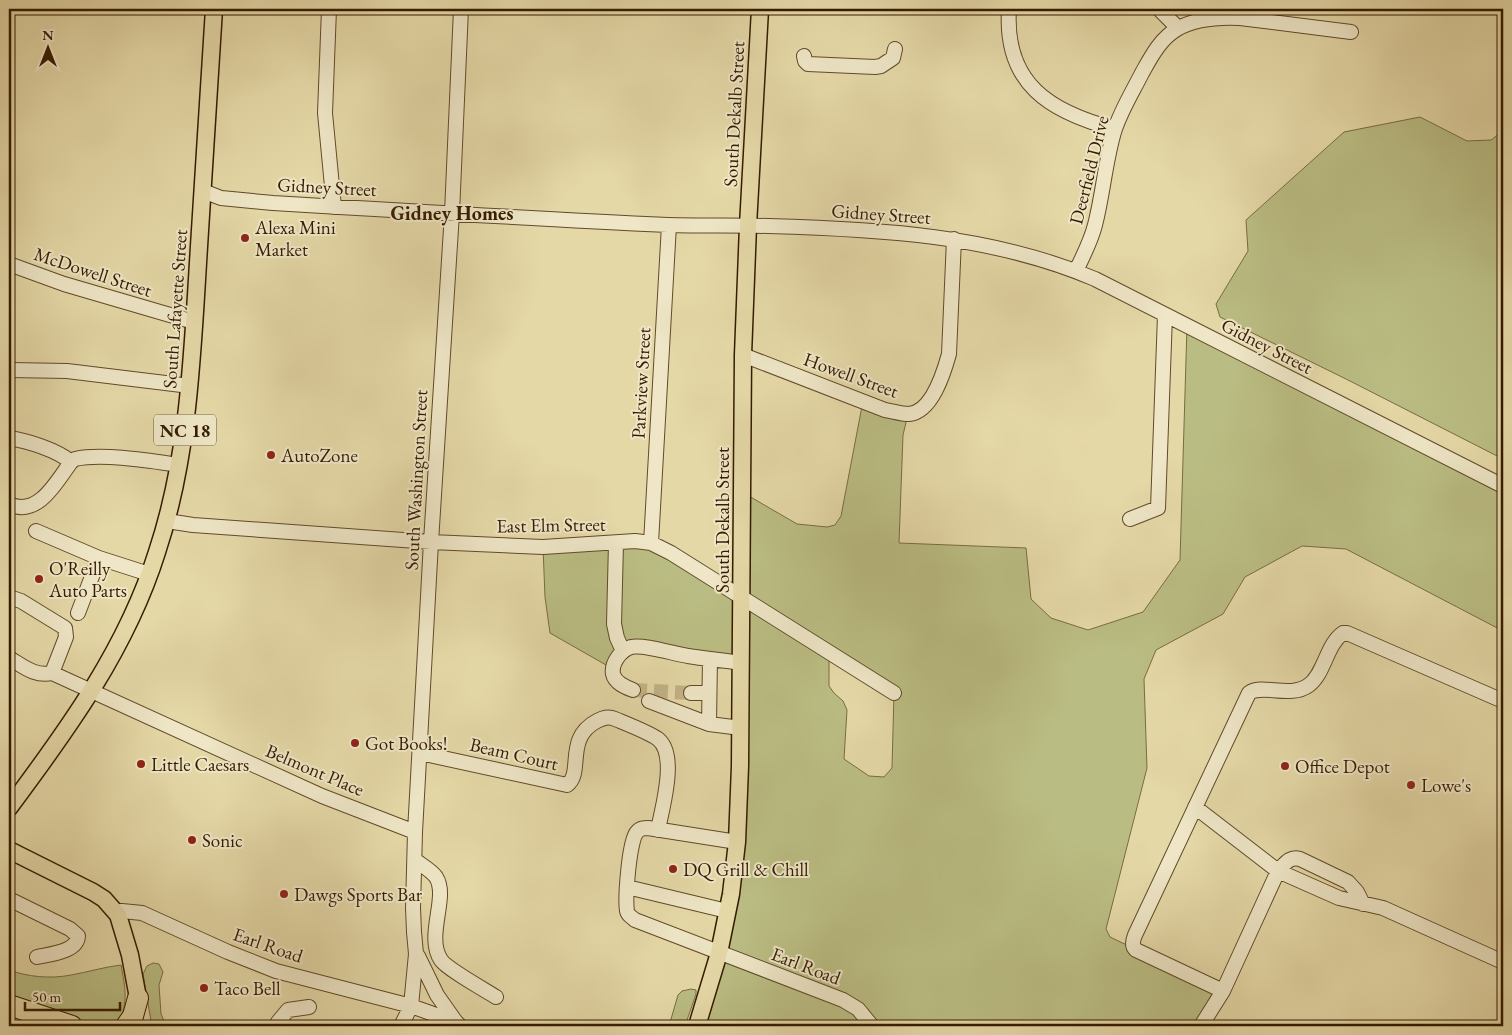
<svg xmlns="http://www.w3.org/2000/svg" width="1512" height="1035" viewBox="0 0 1512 1035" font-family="'EB Garamond',serif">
<rect width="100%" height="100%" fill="#e5d8a7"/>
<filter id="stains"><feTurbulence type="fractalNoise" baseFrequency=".004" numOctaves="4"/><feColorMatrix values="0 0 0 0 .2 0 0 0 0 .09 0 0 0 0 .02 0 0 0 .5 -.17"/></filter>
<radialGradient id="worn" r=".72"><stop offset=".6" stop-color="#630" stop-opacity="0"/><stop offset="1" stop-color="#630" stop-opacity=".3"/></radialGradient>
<path fill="#babd83" stroke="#786c42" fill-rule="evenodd" d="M 1420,117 L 1467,141 L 1491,140 L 1503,131 L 1503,459 L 1348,380 L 1220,317 L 1216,304 L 1248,251 L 1246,220 L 1344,132 Z
M 1187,326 L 1503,486 L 1503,631 L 1346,549 L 1302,546 L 1245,577 L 1223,614 L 1156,650 L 1144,679 L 1147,768 L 1106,929 L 1110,937 L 1223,991 L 1201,1026 L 697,1026 L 731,894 L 741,663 L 638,647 L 613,669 L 550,633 L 545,597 L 543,547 L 635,541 L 741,598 L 742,492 L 797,524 L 827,527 L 835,525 L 841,516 L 863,401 L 908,414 L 903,435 L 899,543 L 1026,548 L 1031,599 L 1051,618 L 1088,630 L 1143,612 L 1180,560 ZM 829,653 L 894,693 L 892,768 L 884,777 L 869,776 L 844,759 L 847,710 L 843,701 L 834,693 L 829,686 Z
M 153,963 L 159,964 L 163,972 L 159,985 L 161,1014 L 164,1021 L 169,1023 L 168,1026 L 153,1026 L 151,1021 L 143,974 L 147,966 Z
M 121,965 C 125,986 130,1008 115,1026 L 84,1026 L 58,1020 L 9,1001 L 9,970 C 28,977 51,979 71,975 C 88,972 104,967 121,965 Z
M 691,989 L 696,990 L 696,994 L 685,1026 L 669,1026 L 678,995 L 682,991 Z"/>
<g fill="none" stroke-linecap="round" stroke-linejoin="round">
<path stroke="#c2b286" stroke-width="14" stroke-dasharray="14 7" stroke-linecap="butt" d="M 633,690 L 691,693"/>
<defs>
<path id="minor" d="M 329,9 L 325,113 L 334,207
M 1009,9 C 1004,84 1050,112 1115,129
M 1159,9 L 1178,28
M 804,56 L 805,61 L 808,64 L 875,67 L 881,66 L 893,58 L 895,49
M 203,191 L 221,198 L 273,203 C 405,211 537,219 668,225 C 702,226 735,225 768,226 C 879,229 992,235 1095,279 L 1503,486
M 9,264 L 64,284 L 194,322
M 1076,271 C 1083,256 1091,241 1095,225 C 1103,194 1105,163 1114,132 C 1120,112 1133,91 1142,73 C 1151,57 1160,39 1177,29 C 1196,18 1219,17 1240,18 L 1351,32
M 743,355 L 885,410 C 892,411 901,414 909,414 C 932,412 944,372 949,354 L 954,239
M 10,370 L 67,371 L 190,386
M 9,438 C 28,441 57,450 71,462
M 9,504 C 38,518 57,481 71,462 L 75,459 C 103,453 151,461 179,465
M 1130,519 L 1158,508 L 1165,315
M 167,521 L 193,525 L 431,542 L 543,547 L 635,541 L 651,543 L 671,553 L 894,693
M 36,531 L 99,558 L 149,574
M 616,543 L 614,624 L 617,638 L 623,651
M 651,543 L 669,225
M 9,597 L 21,601 L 65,628 L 66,637 L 52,673
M 78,613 L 99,558
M 9,658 C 23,666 35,677 52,673 L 322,796 L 415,832
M 633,690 C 625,687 615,683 613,674 C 611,663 621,650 631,647 C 644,644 674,654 688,656 C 706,659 723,660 741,663
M 691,693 L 709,693
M 649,701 L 709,724 L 741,728
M 709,724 L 710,659
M 420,753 L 567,785 C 584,773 564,738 597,721 C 603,718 608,716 615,719 C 627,724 648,732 658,739 C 678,755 662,808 658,830
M 1195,807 L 1278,871 L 1339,898 L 1383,908 L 1503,962
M 737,842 L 648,828 C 644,828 640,828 637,832 C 629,840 625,899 627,911 C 628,916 632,917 635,920 L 843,1000 L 858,1009 L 872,1026
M 415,860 C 421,865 431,870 436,877 C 449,897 425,936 441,960 C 447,969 485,990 496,997
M 627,887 L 727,911
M 9,899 L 70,929 L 78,936 C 77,952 50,954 37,957
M 116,912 L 122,911 L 142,913 L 228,952 L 276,971 L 411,1006 L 456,1022 L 460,1026
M 418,956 L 437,995 L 456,1022
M 1223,991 L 1136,950 C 1131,946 1133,940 1135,935 L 1249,693 C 1262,683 1290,699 1309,685 C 1325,673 1326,645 1343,633 L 1347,633 L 1503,701
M 277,1026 L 278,1022 L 288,1010 L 309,1007
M 401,1026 L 411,1006 L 416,954 L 414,932 L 413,908 L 415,832 L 431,542 L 452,213 L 461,9
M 1201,1026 L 1223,991 L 1278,871 C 1285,864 1289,856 1300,859 L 1348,882 L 1357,892 L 1363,904"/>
<path id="major" d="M 9,808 C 68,729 127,648 157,552 C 188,459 192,361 198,263 C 203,178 209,93 214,9
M 9,850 L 93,892 L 104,899 L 118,915 L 130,955 L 138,998
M 697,1026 L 719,953 L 731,894 L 737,842 L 740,766 L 743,355 L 748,226 L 760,9"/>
<path id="highway" d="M 9,1005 L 72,1026
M 126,1026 L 133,1016 L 138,998"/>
</defs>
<use href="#minor" stroke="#614a2a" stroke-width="16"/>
<use href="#major" stroke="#351b00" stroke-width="19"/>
<use href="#highway" stroke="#351b00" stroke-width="22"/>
<use href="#minor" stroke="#eee6c6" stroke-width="14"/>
<use href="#major" stroke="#e5d8a7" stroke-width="16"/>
<use href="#highway" stroke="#e5d8a7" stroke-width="20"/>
</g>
<g fill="#8f2418" stroke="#eee6c6" stroke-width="2">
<circle cx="245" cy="238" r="5"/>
<circle cx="271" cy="455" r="5"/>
<circle cx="39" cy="579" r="5"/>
<circle cx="355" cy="743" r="5"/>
<circle cx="141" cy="764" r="5"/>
<circle cx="1285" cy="766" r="5"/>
<circle cx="1411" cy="785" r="5"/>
<circle cx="192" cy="840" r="5"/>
<circle cx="673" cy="869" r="5"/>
<circle cx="284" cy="894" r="5"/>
<circle cx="204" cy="988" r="5"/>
</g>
<g text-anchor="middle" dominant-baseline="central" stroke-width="4" stroke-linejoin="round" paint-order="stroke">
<rect fill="#eee6c6" stroke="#6c583b" stroke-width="1" x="154" y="414.5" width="62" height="31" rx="4"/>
<g font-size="18" font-weight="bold" fill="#351b00">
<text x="185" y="430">NC 18</text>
</g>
<g font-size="19" fill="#351b00" stroke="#eee6c6">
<text transform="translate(734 114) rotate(-87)">South Dekalb Street</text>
<text transform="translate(1089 170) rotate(-76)">Deerfield Drive</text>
<text transform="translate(327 187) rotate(3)">Gidney Street</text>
<text transform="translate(881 214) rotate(4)">Gidney Street</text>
<text transform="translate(93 272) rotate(18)">McDowell Street</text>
<text transform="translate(175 309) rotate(-86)">South Lafayette Street</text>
<text transform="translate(1267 346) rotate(27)">Gidney Street</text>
<text transform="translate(851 375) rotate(20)">Howell Street</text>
<text transform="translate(641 383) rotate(-87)">Parkview Street</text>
<text transform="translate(416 480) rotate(-87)">South Washington Street</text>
<text transform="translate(722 520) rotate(-90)">South Dekalb Street</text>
<text transform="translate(551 525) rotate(-1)">East Elm Street</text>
<text transform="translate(514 754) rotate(13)">Beam Court</text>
<text transform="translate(315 770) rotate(23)">Belmont Place</text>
<text transform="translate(268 945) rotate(19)">Earl Road</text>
<text transform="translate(806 966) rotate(21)">Earl Road</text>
</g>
<g font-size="19" fill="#351b00" stroke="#eee6c6" text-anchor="start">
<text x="255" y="227">Alexa Mini<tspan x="255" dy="22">Market</tspan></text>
<text x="281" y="455">AutoZone</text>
<text x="49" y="568">O'Reilly<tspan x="49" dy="22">Auto Parts</tspan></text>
<text x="365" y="743">Got Books!</text>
<text x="151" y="764">Little Caesars</text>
<text x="1295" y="766">Office Depot</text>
<text x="1421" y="785">Lowe's</text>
<text x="202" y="840">Sonic</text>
<text x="683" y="869">DQ Grill &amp; Chill</text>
<text x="294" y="894">Dawgs Sports Bar</text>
<text x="214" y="988">Taco Bell</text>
</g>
<g font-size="20" font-weight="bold" fill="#351b00" stroke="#eee6c6">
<text x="452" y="213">Gidney Homes</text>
</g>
</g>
<rect width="1512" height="1035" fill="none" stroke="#e5d8a7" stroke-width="30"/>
<rect x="10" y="10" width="1492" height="1015" fill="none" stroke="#351b00" stroke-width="2.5"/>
<rect x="15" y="15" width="1482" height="1005" fill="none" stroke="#351b00"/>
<g transform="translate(48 48)" stroke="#eee6c6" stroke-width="4" paint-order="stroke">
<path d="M0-4L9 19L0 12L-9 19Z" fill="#351b00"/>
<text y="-8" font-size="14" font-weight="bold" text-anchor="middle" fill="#351b00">N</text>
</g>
<path d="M25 1002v8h95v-8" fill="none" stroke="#351b00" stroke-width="2.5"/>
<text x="32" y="1002" font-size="15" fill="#351b00" stroke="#eee6c6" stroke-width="4" paint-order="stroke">50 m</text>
<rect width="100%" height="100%" filter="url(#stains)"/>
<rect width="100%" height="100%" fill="url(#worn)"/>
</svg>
